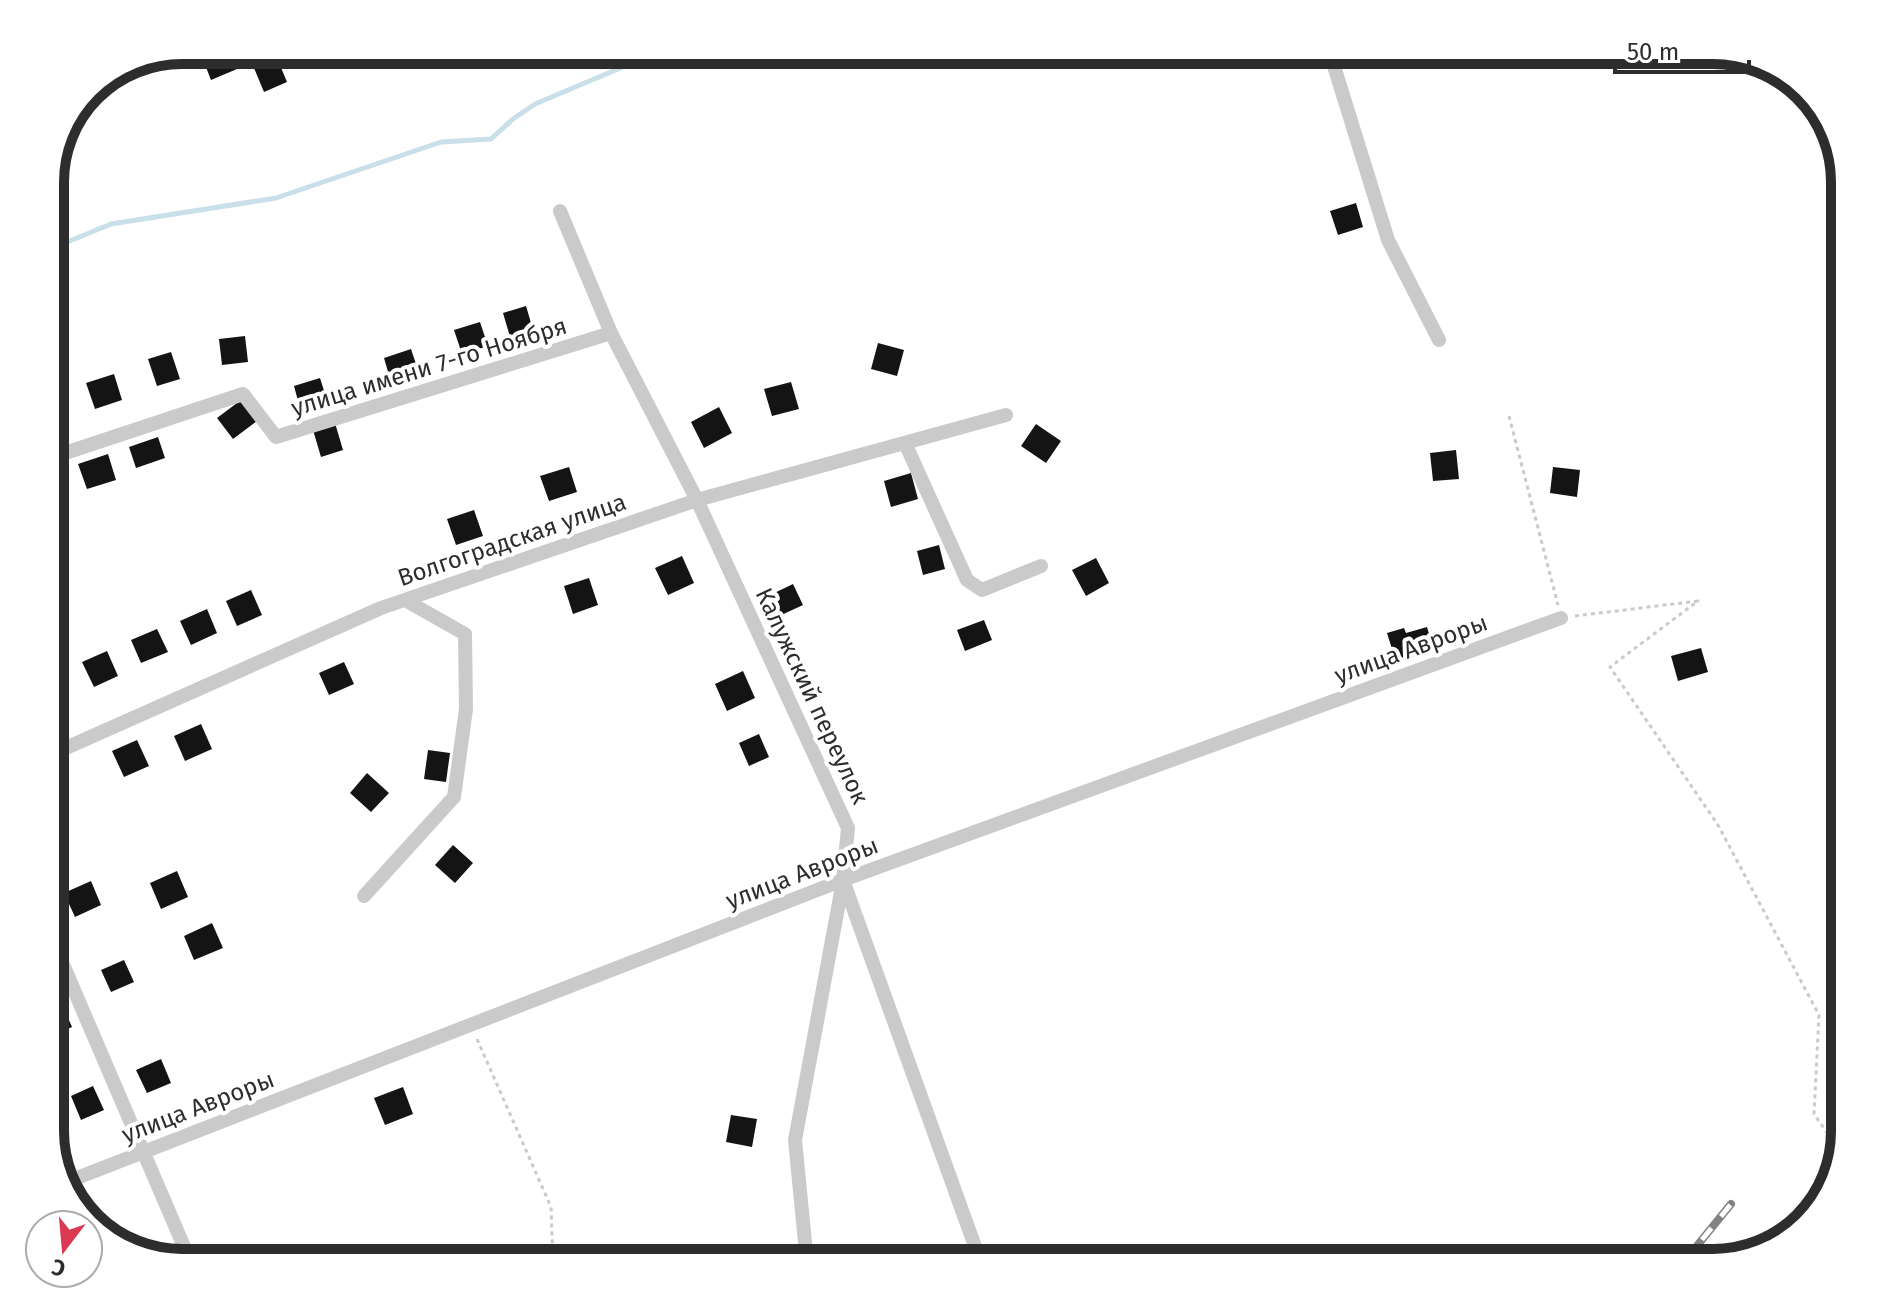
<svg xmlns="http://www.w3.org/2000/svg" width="1895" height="1313" viewBox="0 0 1895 1313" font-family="'Fira Sans',sans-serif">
<rect width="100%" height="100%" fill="#fff"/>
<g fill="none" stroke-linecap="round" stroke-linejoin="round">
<path stroke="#c9dfe9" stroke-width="5" d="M 694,50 L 708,50
M 50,249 L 111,224 L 276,198 L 441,142 L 491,139 L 513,119 L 535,104 L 663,50"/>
</g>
<path fill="#141414" d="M 218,50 L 229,50 L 237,69 L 211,80 L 202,57 Z
M 277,58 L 287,82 L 264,92 L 254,68 Z
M 1356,203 L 1363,227 L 1338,235 L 1330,211 Z
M 526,306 L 534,333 L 511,340 L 503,313 Z
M 480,322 L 488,346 L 462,354 L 454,330 Z
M 245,336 L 248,362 L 222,365 L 219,339 Z
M 878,343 L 904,350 L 897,376 L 871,369 Z
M 411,349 L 419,373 L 391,382 L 384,358 Z
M 171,352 L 180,379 L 157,386 L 148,359 Z
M 114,374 L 122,400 L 95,409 L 86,383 Z
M 320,378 L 328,403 L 301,412 L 294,386 Z
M 791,382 L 799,409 L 772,416 L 764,389 Z
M 241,400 L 257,421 L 233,439 L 217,418 Z
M 719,407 L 732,433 L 704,448 L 691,422 Z
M 335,423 L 343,450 L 321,457 L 313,430 Z
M 1036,424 L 1061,441 L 1046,463 L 1021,446 Z
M 158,437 L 165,458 L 136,468 L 129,447 Z
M 1456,450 L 1459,479 L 1433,481 L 1430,453 Z
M 108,454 L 116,480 L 87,489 L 78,464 Z
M 569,467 L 577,492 L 549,501 L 540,476 Z
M 1553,467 L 1580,470 L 1577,497 L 1550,493 Z
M 911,473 L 918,499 L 891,507 L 884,481 Z
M 474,510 L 483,536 L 456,545 L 447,519 Z
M 939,545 L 945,569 L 923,575 L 917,551 Z
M 682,556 L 694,583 L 668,595 L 655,568 Z
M 1096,558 L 1109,583 L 1086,596 L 1072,570 Z
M 589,578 L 598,605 L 573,614 L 564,586 Z
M 793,584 L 803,605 L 777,617 L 768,596 Z
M 251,590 L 262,615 L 237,626 L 226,601 Z
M 207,609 L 217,633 L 191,645 L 180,621 Z
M 984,620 L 992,640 L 965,651 L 957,630 Z
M 1427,627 L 1432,644 L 1414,650 L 1416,656 L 1396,662 L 1387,633 L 1404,628 L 1406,633 Z
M 157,629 L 168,652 L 141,663 L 131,640 Z
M 1701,648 L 1708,672 L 1678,681 L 1671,656 Z
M 107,651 L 118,676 L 94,687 L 82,662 Z
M 344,662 L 354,684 L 329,695 L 319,673 Z
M 743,671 L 755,698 L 727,711 L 715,684 Z
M 201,724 L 212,749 L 185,761 L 174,736 Z
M 759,734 L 769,757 L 749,766 L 739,743 Z
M 137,740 L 149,766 L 124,777 L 112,751 Z
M 428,750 L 450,753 L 446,782 L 424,779 Z
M 367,773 L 389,793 L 371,812 L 350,793 Z
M 453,845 L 473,863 L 455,883 L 435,865 Z
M 177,871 L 188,897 L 161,909 L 150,883 Z
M 91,881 L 101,905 L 75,917 L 64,893 Z
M 212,923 L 223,948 L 194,960 L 184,936 Z
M 124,960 L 134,982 L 111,992 L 101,970 Z
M 60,999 L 72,1027 L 50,1037 L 50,1003 Z
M 161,1059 L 171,1083 L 147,1093 L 136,1070 Z
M 93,1086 L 104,1110 L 81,1120 L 71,1096 Z
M 403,1087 L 413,1114 L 385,1125 L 374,1098 Z
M 731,1115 L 757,1119 L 752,1147 L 726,1142 Z
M 773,1256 L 773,1263 L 744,1263 L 743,1259 Z"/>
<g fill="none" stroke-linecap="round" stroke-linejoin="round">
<path stroke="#cacaca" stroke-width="3" stroke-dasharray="4 4" stroke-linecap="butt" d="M 1509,416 L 1558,605
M 1575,616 L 1698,601 L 1610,667 L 1718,825 L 1819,1015 L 1814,1114 L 1839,1150
M 477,1039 L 551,1207 L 553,1263"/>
<path stroke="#cacaca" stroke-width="14" d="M 515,50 L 518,55
M 1329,50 L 1388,240 L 1439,340
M 1331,54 L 1363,50
M 560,211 L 611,333 L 697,500 L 848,828 L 843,880 L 981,1263
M 905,443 L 967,580 L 982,590 L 1041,566
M 50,458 L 243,394 L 276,437 L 611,333
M 50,755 L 381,608 L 697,500 L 1006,415
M 364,896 L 454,797 L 466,709 L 465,634 L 405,600
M 50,934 L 191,1263
M 64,1183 L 843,880 L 1561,618
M 807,1263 L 795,1140 L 843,881"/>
<defs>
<path id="rail" d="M 1683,1263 L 1731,1204"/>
</defs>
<use href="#rail" stroke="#828282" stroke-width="8"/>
<use href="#rail" stroke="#fff" stroke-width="5" stroke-dasharray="15" stroke-linecap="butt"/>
</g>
<g text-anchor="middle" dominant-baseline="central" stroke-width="8" stroke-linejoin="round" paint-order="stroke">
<g font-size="24" fill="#2d2d2d" stroke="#fff">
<text transform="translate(429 367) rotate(-17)">улица имени 7-го Ноября</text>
<text transform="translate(512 540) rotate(-19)">Волгоградская улица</text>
<text transform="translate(1411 649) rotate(-20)">улица Авроры</text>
<text transform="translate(812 696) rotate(65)">Калужский переулок</text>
<text transform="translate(802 873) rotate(-21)">улица Авроры</text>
<text transform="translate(198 1107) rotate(-21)">улица Авроры</text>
</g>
</g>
<path d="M0 0H1895V1313H0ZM182 64H1713A118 118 0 0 1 1831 182V1131A118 118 0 0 1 1713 1249H182A118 118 0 0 1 64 1131V182A118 118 0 0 1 182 64Z" fill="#fff" fill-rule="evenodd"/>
<path fill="none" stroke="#2d2d2d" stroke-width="10" d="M182 64H1713A118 118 0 0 1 1831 182V1131A118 118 0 0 1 1713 1249H182A118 118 0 0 1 64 1131V182A118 118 0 0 1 182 64Z"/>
<g transform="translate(64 1249) rotate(196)"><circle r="38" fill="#ffffff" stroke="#ababab" stroke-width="2"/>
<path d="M0-6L14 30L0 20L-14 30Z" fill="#da3954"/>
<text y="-12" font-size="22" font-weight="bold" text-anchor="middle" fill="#2d2d2d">С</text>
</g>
<path d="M1615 60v12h134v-12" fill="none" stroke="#2d2d2d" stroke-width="4"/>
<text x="1627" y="60" font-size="24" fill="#2d2d2d" stroke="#ffffff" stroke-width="6" paint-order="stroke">50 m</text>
</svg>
